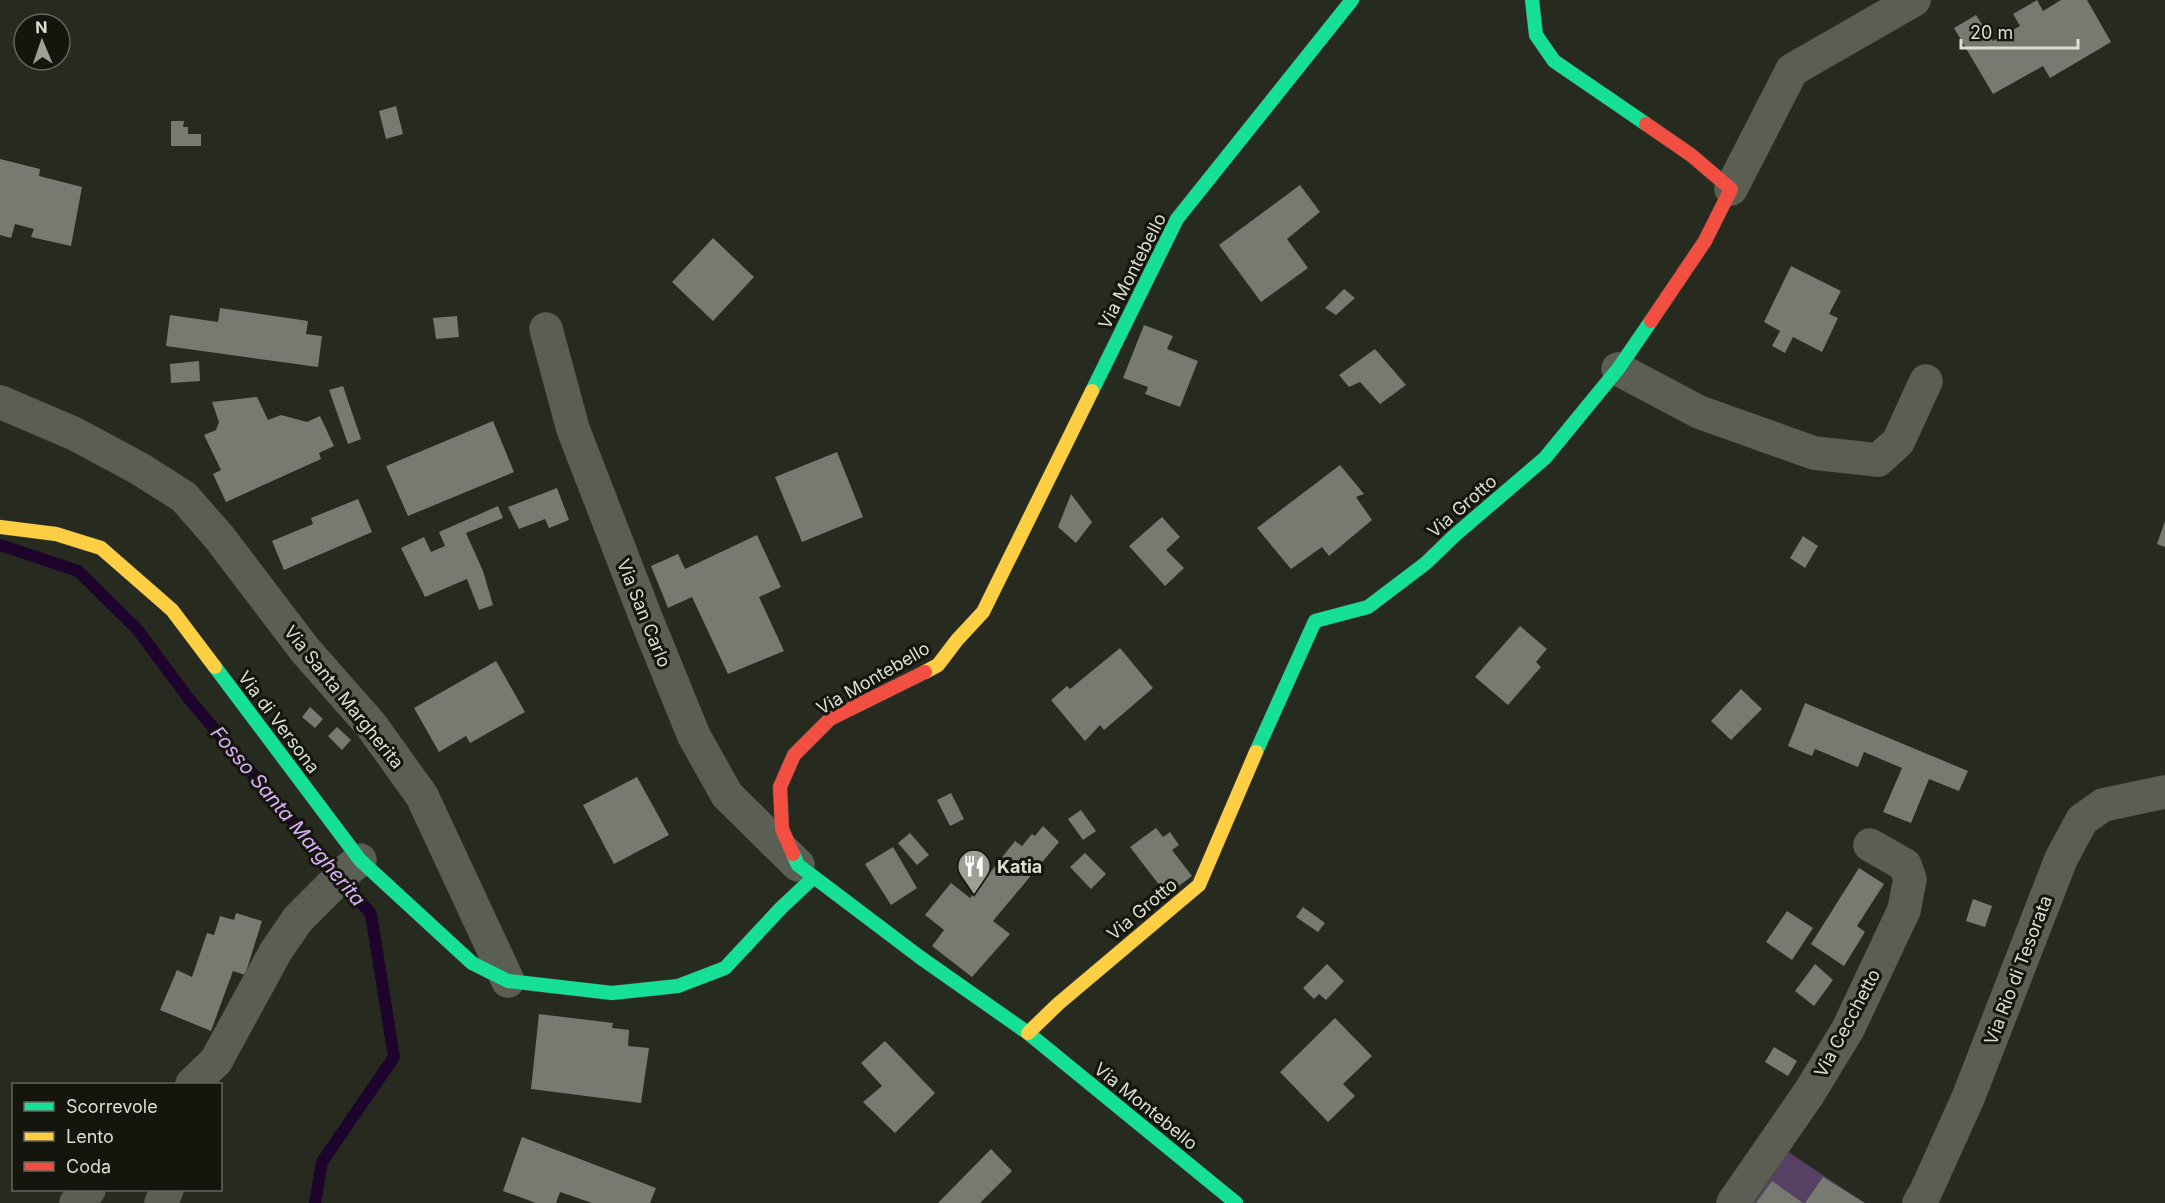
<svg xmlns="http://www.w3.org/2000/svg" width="2165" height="1203" viewBox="0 0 2165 1203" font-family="Inter,sans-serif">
<rect width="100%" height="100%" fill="#272a1f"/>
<path fill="#564064" d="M 1784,1149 L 1865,1203 L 1746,1203 Z"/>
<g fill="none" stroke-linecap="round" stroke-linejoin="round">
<path stroke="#1e042c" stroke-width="12" d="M 0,545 L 78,571 L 137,629 L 189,699 L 371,914 L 394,1057 L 322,1162 L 315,1203"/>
</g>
<path fill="#777a70" d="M 2037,0 L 2043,11 L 2061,0 L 2087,0 L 2111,42 L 2050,78 L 2043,66 L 1993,94 L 1954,28 L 1976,15 L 1993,41 L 2020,26 L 2013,14 Z
M 396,106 L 403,134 L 386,139 L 379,111 Z
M 171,121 L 184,121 L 183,127 L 188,127 L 188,134 L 201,134 L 201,146 L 171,146 Z
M 0,159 L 40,169 L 39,176 L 82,187 L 71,246 L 31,237 L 34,229 L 15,224 L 11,238 L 0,235 Z
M 1300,185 L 1320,212 L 1287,239 L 1308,268 L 1261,302 L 1219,245 Z
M 713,238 L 754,277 L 713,321 L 672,282 Z
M 1791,266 L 1841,291 L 1829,314 L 1838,318 L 1822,352 L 1793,337 L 1785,353 L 1772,346 L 1780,331 L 1764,322 Z
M 1344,289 L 1355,298 L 1336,315 L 1325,308 Z
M 220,308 L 308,321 L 306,334 L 322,336 L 318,367 L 166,346 L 170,315 L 218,322 Z
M 457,316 L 459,337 L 436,339 L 433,318 Z
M 1144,325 L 1173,336 L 1167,349 L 1198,361 L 1180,407 L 1145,394 L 1148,387 L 1123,378 Z
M 1375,349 L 1406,385 L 1380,404 L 1360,382 L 1349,387 L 1339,375 Z
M 199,361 L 200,381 L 171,383 L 170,364 Z
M 343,386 L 361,439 L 348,444 L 329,390 Z
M 257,397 L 268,420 L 281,415 L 307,422 L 320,416 L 334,446 L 319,453 L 321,459 L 226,502 L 213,474 L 221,470 L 204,435 L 216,430 L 219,422 L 212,402 Z
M 493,421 L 514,472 L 408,516 L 386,466 Z
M 837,452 L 863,517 L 802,542 L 775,477 Z
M 1340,465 L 1364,494 L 1356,497 L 1372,520 L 1329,556 L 1322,547 L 1291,569 L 1257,528 Z
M 557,488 L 569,520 L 549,528 L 545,519 L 519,529 L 508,507 Z
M 1071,494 L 1092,522 L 1076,543 L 1058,527 Z
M 358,499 L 372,532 L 284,570 L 272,541 L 313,524 L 311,518 Z
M 498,506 L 503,518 L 466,533 L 483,571 L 493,605 L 479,610 L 467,579 L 425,597 L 401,548 L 424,537 L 431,552 L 445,546 L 439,532 Z
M 1162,517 L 1180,537 L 1166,550 L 1184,568 L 1165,586 L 1129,546 Z
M 2165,521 L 2165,547 L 2157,544 Z
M 757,535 L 781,587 L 759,597 L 784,651 L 728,674 L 692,597 L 668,608 L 651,566 L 678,554 L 685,569 Z
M 1803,536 L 1818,546 L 1805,568 L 1790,558 Z
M 1520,626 L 1547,649 L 1536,662 L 1541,667 L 1508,705 L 1475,677 Z
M 1120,648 L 1153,688 L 1104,730 L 1100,725 L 1085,741 L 1051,700 L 1067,686 L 1070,689 Z
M 496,661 L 525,712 L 470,743 L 466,736 L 439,752 L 414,708 Z
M 1741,689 L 1762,709 L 1731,740 L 1711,721 Z
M 1805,703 L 1968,771 L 1959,791 L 1929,779 L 1911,823 L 1883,812 L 1902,768 L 1864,752 L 1858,767 L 1815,749 L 1812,756 L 1788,746 Z
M 310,707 L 323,719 L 315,728 L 302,717 Z
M 337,727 L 351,740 L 342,750 L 328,736 Z
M 637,777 L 669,835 L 614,864 L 583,805 Z
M 951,793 L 964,819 L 950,826 L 937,800 Z
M 1081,810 L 1096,831 L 1083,840 L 1068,819 Z
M 1043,826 L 1059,842 L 993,921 L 1010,934 L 972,977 L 932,946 L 944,930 L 925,915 L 951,883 L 970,898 L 1015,841 L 1022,846 L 1032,834 L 1035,836 Z
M 1156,828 L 1163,837 L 1170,832 L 1179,845 L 1172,850 L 1192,876 L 1167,895 L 1130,847 Z
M 910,833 L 929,855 L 917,865 L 898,843 Z
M 893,847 L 917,888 L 891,905 L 865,864 Z
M 1085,853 L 1106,874 L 1091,889 L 1070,867 Z
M 1859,868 L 1884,884 L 1857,926 L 1865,932 L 1844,966 L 1811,944 Z
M 1973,899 L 1992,906 L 1985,927 L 1966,921 Z
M 1303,907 L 1325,923 L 1318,932 L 1296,917 Z
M 1787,911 L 1813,928 L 1792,960 L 1766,942 Z
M 236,913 L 262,921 L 245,975 L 233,971 L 211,1031 L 160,1010 L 177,970 L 192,977 L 207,933 L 214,935 L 220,916 L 234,920 Z
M 1327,964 L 1344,981 L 1326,1000 L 1319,994 L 1314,999 L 1303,988 Z
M 1815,964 L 1833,980 L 1814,1006 L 1795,991 Z
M 539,1014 L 613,1023 L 612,1028 L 629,1030 L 628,1046 L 649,1048 L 641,1103 L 531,1089 Z
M 1335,1018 L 1372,1056 L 1343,1084 L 1355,1096 L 1328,1122 L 1280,1072 Z
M 885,1041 L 935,1093 L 895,1133 L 863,1102 L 882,1086 L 861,1063 Z
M 1774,1047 L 1797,1061 L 1788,1076 L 1765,1062 Z
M 522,1137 L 656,1188 L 650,1203 L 592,1203 L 560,1192 L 556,1203 L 536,1203 L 503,1191 Z
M 991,1149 L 1012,1171 L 980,1203 L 938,1203 Z
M 1823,1177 L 1850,1194 L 1865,1203 L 1805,1203 Z
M 1772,1181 L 1775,1183 L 1803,1203 L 1756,1203 Z"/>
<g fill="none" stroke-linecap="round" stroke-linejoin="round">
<defs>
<path id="street" d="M 1731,189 L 1792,70 L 1914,0
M 546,329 L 573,429 L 646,618 L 694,736 L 727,795 L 798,865
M 1618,369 L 1699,412 L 1814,453 L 1878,460 L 1898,442 L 1926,381
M 0,402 L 75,434 L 140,469 L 184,497 L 219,537 L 305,650 L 371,725 L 422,796 L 508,981
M 192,1084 L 216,1061 L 276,951 L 298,919 L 346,871 L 360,860
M 76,1203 L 89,1190
M 161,1203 L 167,1190
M 1733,1203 L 1809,1093 L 1848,1029 L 1904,910 L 1910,879 L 1905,865 L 1870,845
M 1919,1203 L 1926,1191 L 1968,1098 L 2061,859 L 2082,820 L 2103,805 L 2165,792"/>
<path id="fast" d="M 1532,0 L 1536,35 L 1554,61 L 1646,124
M 1092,391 L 1177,219 L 1352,0
M 215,667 L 360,860 L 472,963 L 508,981 L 612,993 L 678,986 L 725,968 L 781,908 L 814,877
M 1256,752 L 1315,621 L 1368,607 L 1426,563 L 1455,535 L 1545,458 L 1618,369 L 1651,321
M 793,854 L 798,865 L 921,958 L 1028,1033 L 1236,1203"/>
<path id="slow" d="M 0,527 L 56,534 L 101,548 L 172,610 L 215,667
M 925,672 L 938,665 L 957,640 L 983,612 L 1092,391
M 1028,1033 L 1058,1004 L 1199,885 L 1256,752"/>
<path id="jam" d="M 1646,124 L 1691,155 L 1731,189 L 1705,241 L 1651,321
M 793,854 L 782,829 L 780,787 L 794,755 L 830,719 L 925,672"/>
</defs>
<use href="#street" stroke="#43463c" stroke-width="34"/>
<use href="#fast" stroke="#43463c" stroke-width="15"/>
<use href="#slow" stroke="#43463c" stroke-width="15"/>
<use href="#jam" stroke="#43463c" stroke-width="15"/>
<use href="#street" stroke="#5b5e53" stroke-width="33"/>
<use href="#fast" stroke="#16e098" stroke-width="14"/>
<use href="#slow" stroke="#ffcf43" stroke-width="14"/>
<use href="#jam" stroke="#f24e42" stroke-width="14"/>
</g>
<defs>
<symbol id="restaurant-pin" viewBox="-11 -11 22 30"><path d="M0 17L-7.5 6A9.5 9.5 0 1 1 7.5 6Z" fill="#9da093" stroke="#14160d"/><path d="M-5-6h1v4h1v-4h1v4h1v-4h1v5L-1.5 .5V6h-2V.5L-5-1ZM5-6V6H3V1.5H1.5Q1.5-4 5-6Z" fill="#fff"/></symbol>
</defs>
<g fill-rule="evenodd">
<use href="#restaurant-pin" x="955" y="847" width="38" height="52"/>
</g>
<g text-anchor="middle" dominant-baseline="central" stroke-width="6" stroke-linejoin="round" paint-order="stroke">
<g font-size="18" fill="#dcdfd2" stroke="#14160d">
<text transform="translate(1132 271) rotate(-63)">Via Montebello</text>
<text transform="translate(1462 506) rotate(-41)">Via Grotto</text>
<text transform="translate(644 613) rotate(68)">Via San Carlo</text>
<text transform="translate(873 678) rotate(-30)">Via Montebello</text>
<text transform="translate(344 697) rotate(51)">Via Santa Margherita</text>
<text transform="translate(279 722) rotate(53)">Via di Versona</text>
<text transform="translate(1142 909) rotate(-40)">Via Grotto</text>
<text transform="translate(2018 970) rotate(-69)">Via Rio di Tesorata</text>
<text transform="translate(1847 1023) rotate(-62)">Via Cecchetto</text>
<text transform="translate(1146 1106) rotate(39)">Via Montebello</text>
</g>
<g font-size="18" font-weight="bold" fill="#dcdfd2" stroke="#14160d" text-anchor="start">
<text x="997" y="866">Katia</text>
</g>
<g font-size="20" font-style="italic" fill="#dcaffa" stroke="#14160d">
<text transform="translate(288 816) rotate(50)">Fosso Santa Margherita</text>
</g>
</g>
<rect x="12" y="1083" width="210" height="108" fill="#14160d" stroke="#64665c" stroke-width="1.5"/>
<rect x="24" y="1102" width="30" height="9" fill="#16e098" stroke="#64665c" stroke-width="1.5"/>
<text x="66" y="1113" font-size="18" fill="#dcdfd2">Scorrevole</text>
<rect x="24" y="1132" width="30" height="9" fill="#ffcf43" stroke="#64665c" stroke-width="1.5"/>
<text x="66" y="1143" font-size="18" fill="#dcdfd2">Lento</text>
<rect x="24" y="1162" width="30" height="9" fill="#f24e42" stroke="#64665c" stroke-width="1.5"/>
<text x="66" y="1173" font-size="18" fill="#dcdfd2">Coda</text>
<g transform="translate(42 42) rotate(358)"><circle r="28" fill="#14160d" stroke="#64665c" stroke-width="1.5"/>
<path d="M0-4.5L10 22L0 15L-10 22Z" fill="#9da093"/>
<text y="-9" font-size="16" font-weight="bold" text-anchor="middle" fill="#dcdfd2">N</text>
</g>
<path d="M1961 39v9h117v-9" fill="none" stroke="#dcdfd2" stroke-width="3"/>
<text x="1970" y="39" font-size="18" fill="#dcdfd2" stroke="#14160d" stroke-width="4.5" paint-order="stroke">20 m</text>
</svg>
